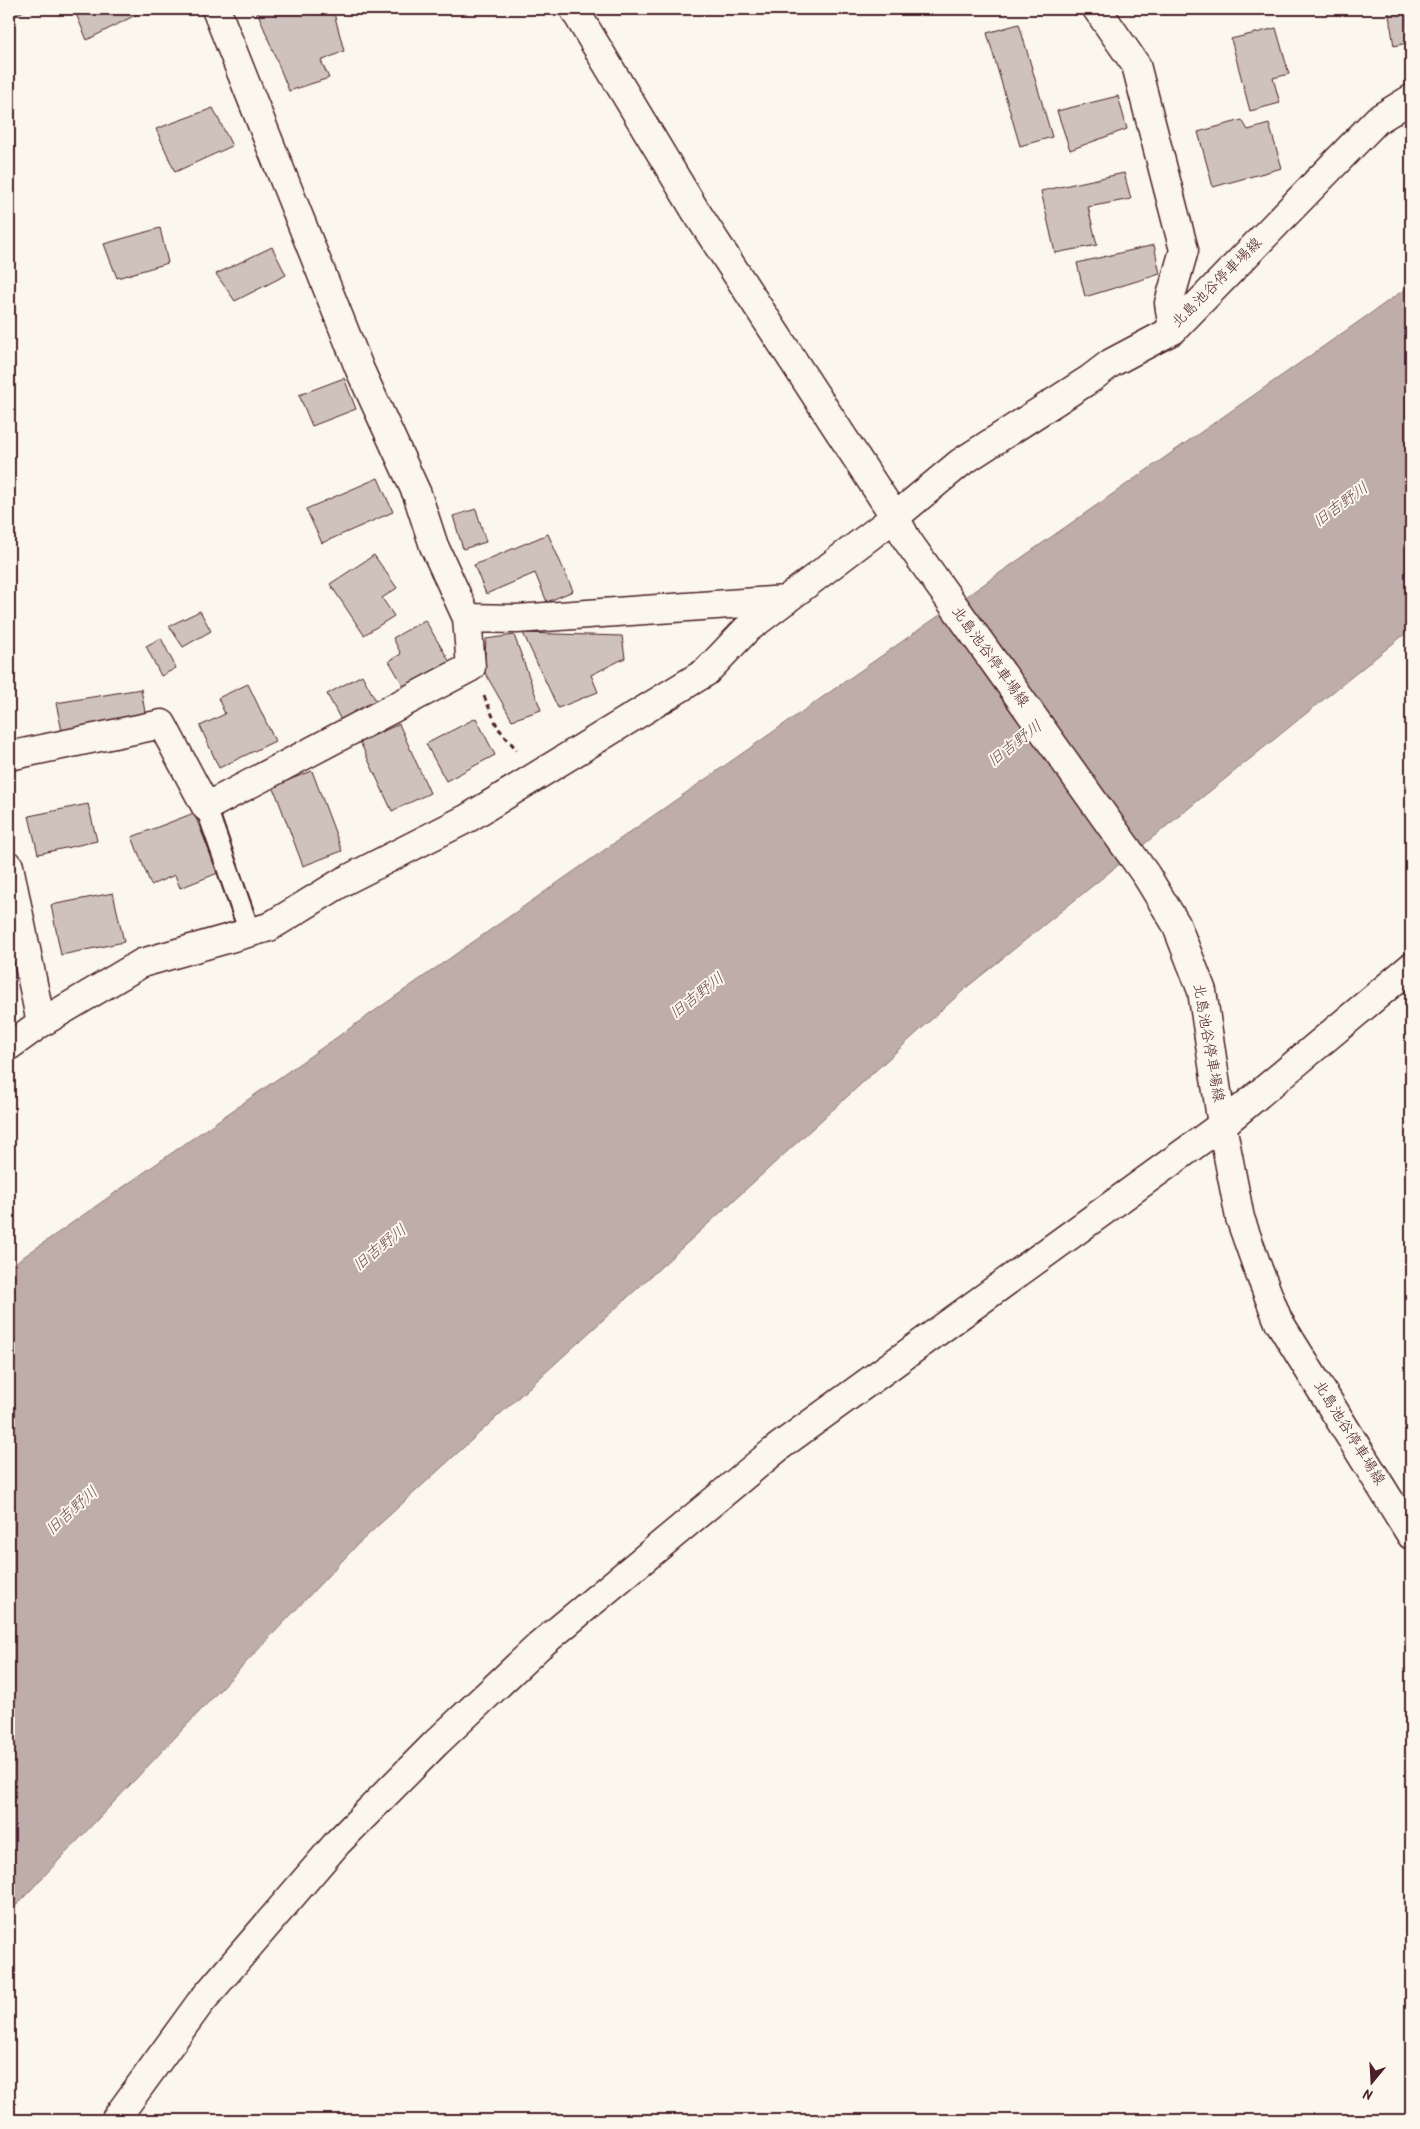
<svg xmlns="http://www.w3.org/2000/svg" width="1420" height="2129" viewBox="0 0 1420 2129" font-family="Kalam,'Klee One',sans-serif">
<rect width="100%" height="100%" fill="#fbf7ec"/>
<filter id="ink" filterUnits="userSpaceOnUse"><feTurbulence type="fractalNoise" baseFrequency=".02" numOctaves="2"/><feDisplacementMap in="SourceGraphic" scale="10" xChannelSelector="R" yChannelSelector="G"/><feConvolveMatrix kernelMatrix="1 2 1 2 8 2 1 2 1" color-interpolation-filters="sRGB"/></filter>
<g filter="url(#ink)">
<path fill="#bfadaa" stroke="#907477" d="M 1411,285 L 1411,629 L 967,987 L 358,1544 L 9,1913 L 9,1267 Z"/>
<path fill="#cfc2bc" stroke="#4a1f2b" d="M 9,9 L 28,9 L 11,17 Z
M 74,9 L 147,9 L 87,40 Z
M 265,9 L 315,9 L 317,14 L 334,13 L 344,51 L 321,61 L 329,78 L 289,91 L 257,11 Z
M 1388,9 L 1411,9 L 1411,42 L 1394,46 Z
M 1019,24 L 1052,137 L 1020,146 L 987,33 Z
M 1276,28 L 1289,74 L 1273,78 L 1280,103 L 1250,111 L 1231,39 Z
M 1118,96 L 1127,129 L 1070,150 L 1057,111 Z
M 213,108 L 232,146 L 175,172 L 156,129 Z
M 1242,120 L 1248,130 L 1269,124 L 1282,168 L 1213,187 L 1198,132 Z
M 1124,173 L 1131,199 L 1088,207 L 1097,245 L 1055,253 L 1041,191 Z
M 160,228 L 168,263 L 117,278 L 104,244 Z
M 1154,245 L 1160,274 L 1085,297 L 1077,263 Z
M 272,247 L 286,275 L 235,301 L 216,274 Z
M 344,378 L 356,409 L 312,426 L 299,395 Z
M 378,478 L 393,512 L 322,543 L 306,509 Z
M 476,509 L 486,542 L 463,549 L 453,516 Z
M 548,534 L 573,591 L 547,602 L 535,573 L 486,594 L 474,565 Z
M 374,555 L 397,588 L 382,598 L 394,616 L 364,635 L 330,584 Z
M 200,611 L 211,631 L 183,647 L 169,626 Z
M 425,620 L 451,664 L 406,690 L 389,661 L 401,654 L 393,638 Z
M 523,633 L 622,636 L 625,658 L 591,675 L 598,692 L 558,708 Z
M 514,635 L 541,710 L 512,720 L 484,671 L 486,639 Z
M 161,638 L 176,668 L 161,676 L 146,646 Z
M 362,675 L 376,701 L 341,720 L 327,694 Z
M 248,684 L 275,741 L 219,768 L 200,726 L 225,714 L 218,698 Z
M 141,689 L 146,718 L 62,731 L 56,703 Z
M 476,718 L 495,755 L 446,781 L 426,744 Z
M 399,724 L 430,793 L 392,811 L 360,742 Z
M 312,771 L 342,851 L 303,866 L 273,786 Z
M 88,804 L 97,841 L 38,854 L 29,816 Z
M 194,813 L 218,873 L 180,888 L 175,875 L 151,885 L 132,837 Z
M 113,893 L 124,942 L 61,955 L 51,905 Z"/>
<g fill="none" stroke-linecap="round" stroke-linejoin="round">
<defs>
<path id="lane" d="M 206,807 L 250,933"/>
<path id="street" d="M 1097,9 L 1136,65 L 1184,250 L 1169,303 L 1173,330
M 467,618 L 517,619 L 786,600
M 9,756 L 162,724 L 206,807 L 471,667 L 467,618 L 434,546 L 417,494 L 360,370 L 216,9
M 9,866 L 41,1023
M 9,1046 L 41,1023 L 142,963 L 269,927 L 344,881 L 468,818 L 706,672 L 746,630 L 895,517
M 115,2120 L 200,2003 L 338,1842 L 436,1743 L 539,1646 L 780,1446 L 1222,1125 L 1411,967"/>
<path id="secondary" d="M 574,9 L 695,210 L 895,517 L 907,540 L 1146,875 L 1176,924 L 1202,991 L 1222,1125 L 1240,1218 L 1258,1269 L 1278,1320 L 1411,1535
M 895,517 L 960,463 L 1090,379 L 1111,363 L 1173,330 L 1377,120 L 1411,99"/>
</defs>
<use href="#lane" stroke="#4a1f2b" stroke-width="24"/>
<use href="#street" stroke="#4a1f2b" stroke-width="31"/>
<use href="#secondary" stroke="#4a1f2b" stroke-width="31"/>
<path stroke="#4a1f2b" stroke-width="3" stroke-dasharray="5 4" stroke-linecap="butt" d="M 484,696 L 498,728 L 517,750"/>
<use href="#lane" stroke="#fbf7ec" stroke-width="20"/>
<use href="#street" stroke="#fbf7ec" stroke-width="28"/>
<use href="#secondary" stroke="#fbf7ec" stroke-width="28"/>
</g>
</g>
<g text-anchor="middle" dominant-baseline="central" stroke-width="4" stroke-linejoin="round" paint-order="stroke">
<g font-size="15" fill="#4a1f2b" stroke="#fbf7ec">
<text transform="translate(1217 283) rotate(-45)">北島池谷停車場線</text>
<text transform="translate(990 657) rotate(54)">北島池谷停車場線</text>
<text transform="translate(1208 1043) rotate(80)">北島池谷停車場線</text>
<text transform="translate(1349 1433) rotate(58)">北島池谷停車場線</text>
</g>
<g font-size="16" font-style="italic" fill="#6d4a51" stroke="#fbf7ec">
<text transform="translate(1341 505) rotate(-36)">旧吉野川</text>
<text transform="translate(1015 744) rotate(-38)">旧吉野川</text>
<text transform="translate(697 996) rotate(-38)">旧吉野川</text>
<text transform="translate(380 1248) rotate(-39)">旧吉野川</text>
<text transform="translate(72 1511) rotate(-42)">旧吉野川</text>
</g>
</g>
<rect width="1420" height="2129" fill="none" stroke="#fbf7ec" stroke-width="30"/>
<rect x="15" y="15" width="1390" height="2099" fill="none" stroke="#4a1f2b" stroke-width="2" filter="url(#ink)"/>
<g transform="translate(1372 2082) rotate(198)" stroke="#fbf7ec" stroke-width="4" paint-order="stroke">
<path d="M0-4L9 19L0 12L-9 19Z" fill="#4a1f2b"/>
<text y="-8" font-size="14" font-weight="bold" text-anchor="middle" fill="#4a1f2b">N</text>
</g>
</svg>
